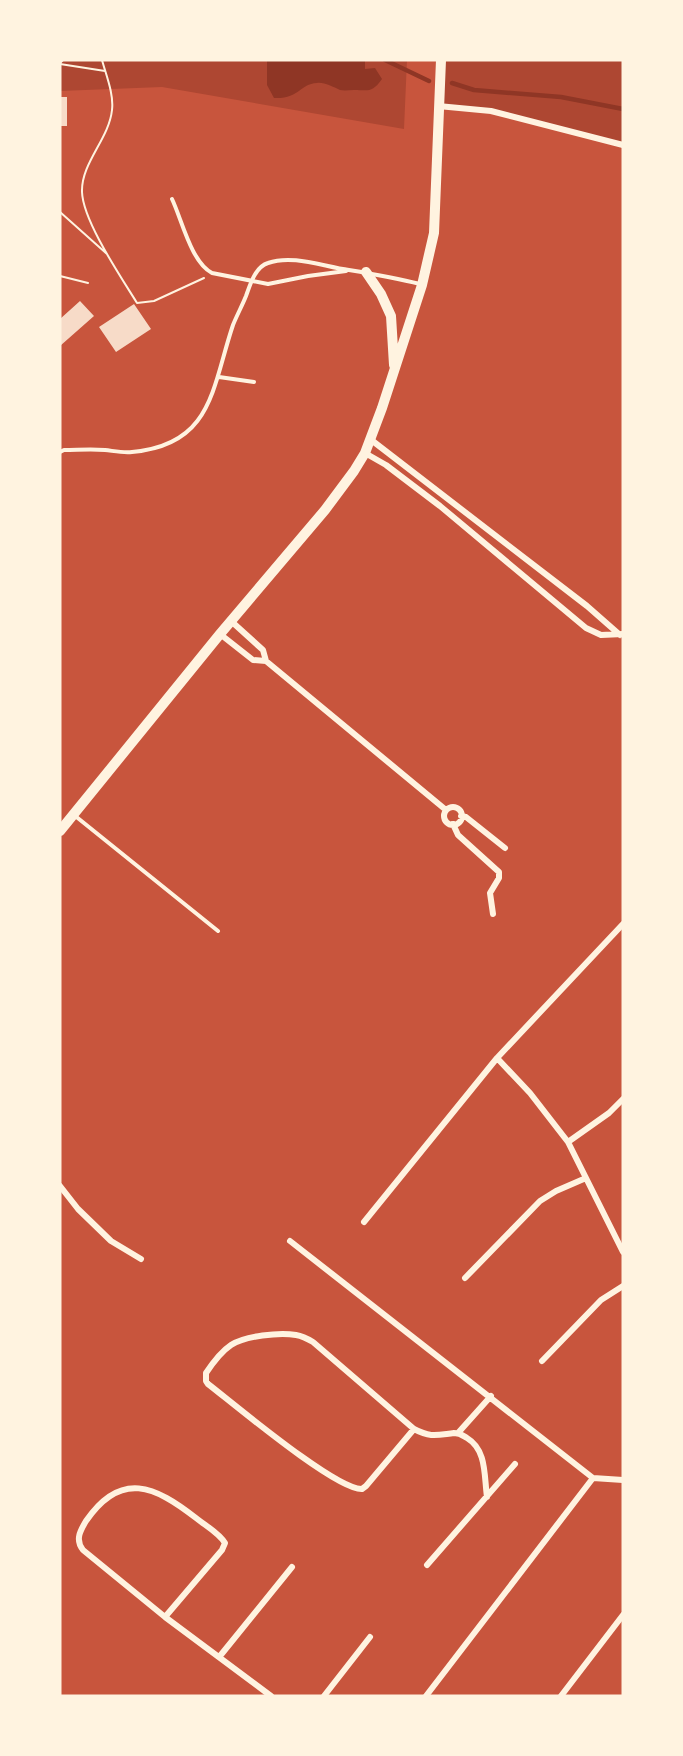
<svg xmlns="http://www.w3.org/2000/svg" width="683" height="1756" viewBox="0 0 683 1756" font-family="'IBM Plex Sans',sans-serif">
<rect width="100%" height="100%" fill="#c8553d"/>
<path fill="#ae4732" d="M 60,60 L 407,60 L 404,129 L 162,87 L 60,91 Z
M 445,60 L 623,60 L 623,146 L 491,110 L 443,107 Z"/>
<path fill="#8f3625" d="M 267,60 L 365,60 L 365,69 L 375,68 L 382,79 C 372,93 369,90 354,90 C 349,90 345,91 340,90 C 333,87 324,82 317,83 C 299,84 300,99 274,98 L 267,85 Z"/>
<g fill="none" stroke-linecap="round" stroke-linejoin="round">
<path stroke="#8f3625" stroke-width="4.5" d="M 385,60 L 429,81
M 452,83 L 474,90 L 561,97 L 623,109"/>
</g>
<path fill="#f7dbc8" d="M 60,97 L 67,97 L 67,126 L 60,126 Z
M 80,301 L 94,316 L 60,346 L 60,319 Z
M 134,304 L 151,329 L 116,352 L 99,327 Z"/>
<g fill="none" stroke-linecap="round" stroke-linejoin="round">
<path stroke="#fff3e0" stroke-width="2" d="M 102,60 C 106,75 114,94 112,110 C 109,139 81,163 82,192 C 83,221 121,277 137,303 L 154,301 L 204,278
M 60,63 L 63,60
M 60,64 L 105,71
M 60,212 L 107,254
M 60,276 L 88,283"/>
<path stroke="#fff3e0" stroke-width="4" d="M 172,199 C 182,220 191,262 212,273 L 268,284 L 308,276 L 346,271
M 219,377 L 254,382
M 60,452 L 64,450 C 77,450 91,449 105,450 C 114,451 123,453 132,452 C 213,445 212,387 233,325 C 237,315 242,306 246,296 C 250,285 255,267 268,263 C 293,254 324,267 349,270 C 373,274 396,278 420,284
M 74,815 L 218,931"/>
<path stroke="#fff3e0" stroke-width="6" d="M 438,106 L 491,111 L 623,145
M 370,439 L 587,606 L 620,635
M 365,453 L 386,465 L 440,506 L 586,628 L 601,635 L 623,634
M 231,621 L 263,650 L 266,661
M 220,634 L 253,660 L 266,661 L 446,810
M444 816a9 9 0 1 1 18 0a9 9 0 1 1-18 0Z
M 461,816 L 466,817 L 505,848
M 453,824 L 458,835 L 499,872 L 499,878 L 490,893 L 493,914
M 497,1058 L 530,1093 L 568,1142 L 623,1252
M 568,1142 L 609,1113 L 623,1099
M 60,1186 L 78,1209 L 111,1241 L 141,1259
M 364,1222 L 497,1058 L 623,924
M 290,1241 L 593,1478
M 465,1278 L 540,1201 L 556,1191 L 586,1178
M 542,1361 L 601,1300 L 623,1286
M 414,1429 L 366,1486 L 362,1489 C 336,1490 234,1404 208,1384 L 206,1381 L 206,1373 C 212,1364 222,1351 231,1345 C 245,1336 279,1332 296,1335 C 302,1336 308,1339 313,1342 L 414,1429 C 431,1438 437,1435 454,1433 C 460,1433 462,1435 467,1438 C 487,1450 484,1476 487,1497
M 458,1433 L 491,1396
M 593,1478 L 623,1480
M 427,1565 L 515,1464
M 165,1617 L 222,1550 L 225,1543 C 219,1533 206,1526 196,1518 C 155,1486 121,1470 86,1521 C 80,1531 75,1540 83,1550 L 165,1617 L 271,1696
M 220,1656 L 292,1567
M 324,1696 L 370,1637
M 426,1696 L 593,1478
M 561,1696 L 623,1615"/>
<path stroke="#fff3e0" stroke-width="10" d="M 366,272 L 381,294 L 391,316 L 394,365
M 60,831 L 220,634 L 325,510 L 354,471 L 365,453 L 382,408 L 422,285 L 434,233 L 441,60"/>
</g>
<rect width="683" height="1756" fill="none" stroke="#fff3e0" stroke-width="123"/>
</svg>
